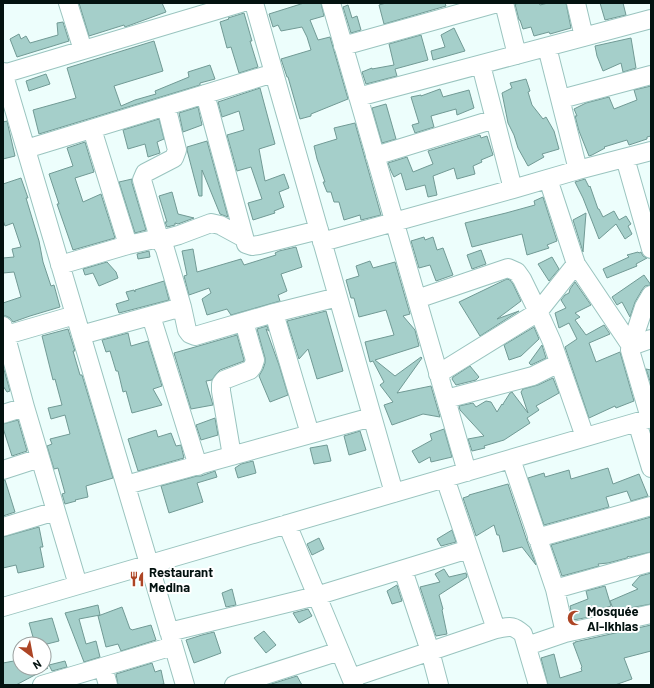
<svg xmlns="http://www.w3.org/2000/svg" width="654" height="688" viewBox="0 0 654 688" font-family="Barlow,sans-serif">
<rect width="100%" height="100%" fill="#edfefc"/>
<path fill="#a5cfca" stroke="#719a95" d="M 79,3 L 162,3 L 166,12 L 125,27 L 124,25 L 89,36 Z
M 304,3 L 321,3 L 324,16 L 310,20 L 318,40 L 330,37 L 348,99 L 311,114 L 311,116 L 300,119 L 288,77 L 287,77 L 281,59 L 311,50 L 307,37 L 302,27 L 281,31 L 278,25 L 273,27 L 269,14 Z
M 386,3 L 445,3 L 446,6 L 384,24 L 379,5 Z
M 521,3 L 539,3 L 540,5 L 548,3 L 566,3 L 571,28 L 550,34 L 549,32 L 534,36 L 531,27 L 523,29 L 520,20 L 519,20 L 515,4 Z
M 600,3 L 623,3 L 626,15 L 605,20 Z
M 348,5 L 352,18 L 357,16 L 361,30 L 351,33 L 343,7 Z
M 244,13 L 252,41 L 250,41 L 258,67 L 239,73 L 231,47 L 227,48 L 220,22 L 229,19 L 228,18 Z
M 63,22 L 69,41 L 17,57 L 10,39 L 19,34 L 21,39 L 26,36 L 30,43 L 58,35 L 57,23 Z
M 454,28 L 465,51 L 433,60 L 431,51 L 445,47 L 441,35 Z
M 421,35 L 428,60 L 395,69 L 397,76 L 366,84 L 362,72 L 372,68 L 372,69 L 394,65 L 389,44 Z
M 631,38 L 636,68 L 623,72 L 621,63 L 603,71 L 597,56 L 595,46 Z
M 154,41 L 163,71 L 114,86 L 121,106 L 135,100 L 156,94 L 155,91 L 189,77 L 188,72 L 210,65 L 215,79 L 200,83 L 200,85 L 39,134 L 33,110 L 76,98 L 67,68 Z
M 46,74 L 50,84 L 29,91 L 26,81 Z
M 526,79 L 530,91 L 528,92 L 532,105 L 543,119 L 546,117 L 554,131 L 559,149 L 542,154 L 544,157 L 528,166 L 518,148 L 514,135 L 508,123 L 502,93 L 512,88 L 510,83 Z
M 651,86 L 651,136 L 647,137 L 647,139 L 629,145 L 627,140 L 604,147 L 605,148 L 592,155 L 589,156 L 579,131 L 575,116 L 577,116 L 574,109 L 586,103 L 609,97 L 614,109 L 637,100 L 634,90 Z
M 260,88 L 275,144 L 259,149 L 265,181 L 284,174 L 289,188 L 279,192 L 284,207 L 274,211 L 275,213 L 253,220 L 248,203 L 262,199 L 251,167 L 237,171 L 227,135 L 244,130 L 239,111 L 222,117 L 218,102 Z
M 440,89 L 443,97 L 469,90 L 474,108 L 457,115 L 456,109 L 431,116 L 434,127 L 415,133 L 412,125 L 419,123 L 411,97 L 421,95 L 421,96 Z
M 386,104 L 396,139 L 382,143 L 372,108 Z
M 198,107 L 202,125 L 183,132 L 179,113 Z
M 159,119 L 164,139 L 157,142 L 160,153 L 148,157 L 145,144 L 128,149 L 123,130 Z
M 7,121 L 15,156 L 3,159 L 3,122 Z
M 355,123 L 381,215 L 361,220 L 360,215 L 344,220 L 339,202 L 334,202 L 331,192 L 327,192 L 323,182 L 325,182 L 317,159 L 314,146 L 337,139 L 334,128 Z
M 480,135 L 481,138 L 487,136 L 493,155 L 481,160 L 482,162 L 473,166 L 475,174 L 457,179 L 454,168 L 433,176 L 437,195 L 428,197 L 425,185 L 406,190 L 401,173 L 394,177 L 391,171 L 388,163 L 407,157 L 413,172 L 433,164 L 428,151 Z
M 207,141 L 228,217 L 220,214 L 202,170 L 202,196 L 199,196 L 187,150 L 187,147 Z
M 85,142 L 94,172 L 75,178 L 83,202 L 101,194 L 115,238 L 73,250 L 57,204 L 59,204 L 49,174 L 73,166 L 67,148 Z
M 21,178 L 28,198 L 26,198 L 39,241 L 43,262 L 51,286 L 54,285 L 60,307 L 30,316 L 13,322 L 10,318 L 6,316 L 3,316 L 3,303 L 21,297 L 14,272 L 3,273 L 3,258 L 14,257 L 12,249 L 21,247 L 13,223 L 5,226 L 3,220 L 3,184 Z
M 132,179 L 132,183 L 146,230 L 135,233 L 119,182 Z
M 585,179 L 589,187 L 590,186 L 598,209 L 599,209 L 603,217 L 614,211 L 619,220 L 626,216 L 631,224 L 628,226 L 632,234 L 625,239 L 616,224 L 599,239 L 583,198 L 575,182 Z
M 172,192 L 178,214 L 194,218 L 178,224 L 175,223 L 175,225 L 167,227 L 165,222 L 167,222 L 159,196 Z
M 543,197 L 557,241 L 547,245 L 549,248 L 527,255 L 522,234 L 472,247 L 465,223 L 506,213 L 535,205 L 534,201 Z
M 586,213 L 583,252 L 573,220 Z
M 424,237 L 425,240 L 433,237 L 437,250 L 443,248 L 453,275 L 436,281 L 430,265 L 419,268 L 411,241 Z
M 296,247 L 302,267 L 281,274 L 287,291 L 278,295 L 280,301 L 231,315 L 227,309 L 207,315 L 202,299 L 211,293 L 209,288 L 189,295 L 184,276 L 187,275 L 182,251 L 193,249 L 197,272 L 241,259 L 244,265 L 276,255 L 275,253 L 279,251 Z
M 481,250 L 486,264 L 472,269 L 467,255 Z
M 149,251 L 150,257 L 138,259 L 137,254 Z
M 638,252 L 639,253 L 641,252 L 643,256 L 647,258 L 636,264 L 637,266 L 607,278 L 603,269 L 629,257 L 627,255 Z
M 552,257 L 559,269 L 549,281 L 538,264 Z
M 370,261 L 373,268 L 395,262 L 410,314 L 403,316 L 415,330 L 419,346 L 375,360 L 395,376 L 421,357 L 422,358 L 397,393 L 431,386 L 440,417 L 423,414 L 392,425 L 384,405 L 393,402 L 380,385 L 384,382 L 373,361 L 370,362 L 365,342 L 394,335 L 386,310 L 359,317 L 354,298 L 351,298 L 346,280 L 359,276 L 356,266 Z
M 107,262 L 116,272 L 118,278 L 99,286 L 93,273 L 85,275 L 83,269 Z
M 644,275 L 651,285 L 645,286 L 642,290 L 635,302 L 630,317 L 622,302 L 617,305 L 612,297 Z
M 507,279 L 510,280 L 513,284 L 521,301 L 497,319 L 519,311 L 480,336 L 459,302 Z
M 164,281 L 169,300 L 119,313 L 116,304 L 129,300 L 126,292 L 134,290 L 135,292 L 135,290 Z
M 575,282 L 591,305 L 575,313 L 580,317 L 575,320 L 586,335 L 604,325 L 610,334 L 589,343 L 596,362 L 620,352 L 634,401 L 616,408 L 615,406 L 589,418 L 565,347 L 577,339 L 569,323 L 559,328 L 555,313 L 566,308 L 561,300 L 565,295 L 569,293 L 570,289 Z
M 326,311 L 343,371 L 317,379 L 308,349 L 299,359 L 287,321 Z
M 267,326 L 269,331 L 266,329 L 279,365 L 288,395 L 270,402 L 259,376 L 263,369 L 265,363 L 265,358 L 257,329 Z
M 534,327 L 539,339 L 521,356 L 509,360 L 504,345 Z
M 68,329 L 75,351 L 73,351 L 80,375 L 82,375 L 113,478 L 86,486 L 88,497 L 75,500 L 76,501 L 65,504 L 62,494 L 65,493 L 58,468 L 54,469 L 47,446 L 52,444 L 50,439 L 70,434 L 65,415 L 51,419 L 48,408 L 62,405 L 55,379 L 53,380 L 42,336 Z
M 128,333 L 131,346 L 148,341 L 162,386 L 153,389 L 162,405 L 132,413 L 126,391 L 123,392 L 118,371 L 116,371 L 110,351 L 106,352 L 102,340 Z
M 237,335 L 244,360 L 244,361 L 220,370 L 216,374 L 212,380 L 206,381 L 213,405 L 191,409 L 174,353 Z
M 542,345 L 546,358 L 531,365 L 529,363 Z
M 3,366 L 10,391 L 7,392 L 3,386 Z
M 470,366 L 479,377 L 476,380 L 456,385 L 452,379 L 453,377 Z
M 646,369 L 651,370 L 651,384 Z
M 553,378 L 559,393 L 536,406 L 539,410 L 527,418 L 530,423 L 504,440 L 484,446 L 485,448 L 472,451 L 468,439 L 484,436 L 460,410 L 459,406 L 473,403 L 476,407 L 486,401 L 491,402 L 497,412 L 502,404 L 503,405 L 503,404 L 510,393 L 512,392 L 528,413 L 521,392 L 523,389 L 538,385 Z
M 215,418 L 218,435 L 201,440 L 196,425 Z
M 18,420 L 27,451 L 12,456 L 3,428 L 3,424 Z
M 444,429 L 452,457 L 431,462 L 430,457 L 419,463 L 412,451 L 432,440 L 430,434 Z
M 156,430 L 158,437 L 171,433 L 176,446 L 181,445 L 184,458 L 138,471 L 128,439 Z
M 360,431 L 366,450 L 349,455 L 344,436 Z
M 327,445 L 331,461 L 314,464 L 310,448 Z
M 253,461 L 256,473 L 238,478 L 235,468 L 241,464 Z
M 608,468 L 613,484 L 639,474 L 648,496 L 631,501 L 627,491 L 606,497 L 609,507 L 544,525 L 528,478 L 544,473 L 545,477 L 569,470 L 571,479 Z
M 215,471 L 217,477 L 197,483 L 203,502 L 169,513 L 161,486 L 197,476 L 201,476 Z
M 3,480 L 5,480 L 15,512 L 3,516 Z
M 508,484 L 527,541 L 536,565 L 522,547 L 503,552 L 499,535 L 497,535 L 494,525 L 476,536 L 463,498 L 469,496 L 469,495 Z
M 651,517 L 651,552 L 629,557 L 628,556 L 627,558 L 608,563 L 598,564 L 599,566 L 562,576 L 551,545 Z
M 39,527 L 43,547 L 40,547 L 44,567 L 18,573 L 16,565 L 3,568 L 3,537 Z
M 452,530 L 456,542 L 441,546 L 437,539 Z
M 319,538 L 324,549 L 312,555 L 307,544 Z
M 444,569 L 449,577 L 466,573 L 467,577 L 439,595 L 443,609 L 442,610 L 447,634 L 436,636 L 420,587 L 440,582 L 435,574 Z
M 651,573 L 651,604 L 614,611 L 610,601 L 638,589 L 632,585 L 640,576 Z
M 397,585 L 402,601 L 392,604 L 387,591 Z
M 605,586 L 611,606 L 589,613 L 590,617 L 573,620 L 570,606 L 588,599 L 586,591 Z
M 232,589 L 236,605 L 226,607 L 222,593 Z
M 98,605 L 100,615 L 79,619 L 86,644 L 96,641 L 100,657 L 84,662 L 65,613 Z
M 122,607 L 130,629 L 131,629 L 132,630 L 151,625 L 156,640 L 121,651 L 118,644 L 106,647 L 98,616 Z
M 308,609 L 312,616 L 299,623 L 293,613 Z
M 52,618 L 59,641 L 47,644 L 35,644 L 29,623 Z
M 651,625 L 651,651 L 624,658 L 632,679 L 615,685 L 548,685 L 541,658 L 554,654 L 560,678 L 582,671 L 581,668 L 582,667 L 573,643 L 575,643 L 575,642 Z
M 264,631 L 276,645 L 266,653 L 254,638 Z
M 214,632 L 221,653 L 194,663 L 186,640 L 202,635 Z
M 19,660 L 20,668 L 48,668 L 16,685 L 3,685 L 3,663 Z
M 65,661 L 67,667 L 52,671 L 49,665 Z
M 152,663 L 155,672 L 161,670 L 164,684 L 158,685 L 118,685 L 116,674 Z
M 297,676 L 302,685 L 268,685 Z"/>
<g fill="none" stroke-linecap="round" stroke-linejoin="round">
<defs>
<path id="minor" d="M 68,3 L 83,50
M 254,3 L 394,493
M 331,3 L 467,472
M 504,3 L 517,55
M 576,3 L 584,37
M 343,46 L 497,3
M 547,47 L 578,170
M 481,65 L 513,189
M 3,72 L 185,685
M 3,74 L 241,3
M 205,94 L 246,244 L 252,246 L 259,245 L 319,230
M 358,97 L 651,19
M 561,99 L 651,75
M 166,106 L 177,150 L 174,158 L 145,173 L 142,180 L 159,238 L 168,238 L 179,235 L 211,223 L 220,225 L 244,238
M 26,149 L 274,73
M 375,156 L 495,119
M 625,158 L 651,249
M 548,179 L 576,264 L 631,346 L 644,307 L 651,295
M 322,242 L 513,189 L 578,170 L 651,151
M 128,245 L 159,238 L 165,249 L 182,307 L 187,330 L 190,334 L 195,336 L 274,313 L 338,297
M 60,265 L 128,245 L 92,129
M 417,299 L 508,268 L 517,272 L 522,279 L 543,322 L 552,342 L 585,437
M 274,313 L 310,434
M 151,316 L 198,466
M 3,326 L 25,407 L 78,585
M 81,335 L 182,307
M 3,336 L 75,315
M 438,374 L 538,312 L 576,264
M 446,399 L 533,376 L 559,363
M 3,414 L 25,407
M 650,418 L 630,350 L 631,346 L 651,339
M 637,422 L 651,468
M 232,456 L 221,391 L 221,384 L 224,380 L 250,370 L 253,366 L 255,360 L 244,322
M 511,459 L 555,589 L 565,633
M 3,470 L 40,458
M 445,478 L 496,629
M 126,485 L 372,417
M 287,524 L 354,685
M 3,527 L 56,511
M 537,538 L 651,506
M 403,570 L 430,651 L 439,685
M 555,589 L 651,562
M 3,607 L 651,418
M 169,632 L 316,596 L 469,549
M 527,646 L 565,633 L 651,614
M 103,667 L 108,685
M 351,678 L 496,629 C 509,627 512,624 523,634 L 538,685
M 42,685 L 173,646
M 234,685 L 340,651"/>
</defs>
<use href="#minor" stroke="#9ac4bf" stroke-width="20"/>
<use href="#minor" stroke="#fff" stroke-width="18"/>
</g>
<defs>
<symbol id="restaurant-bare" viewBox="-9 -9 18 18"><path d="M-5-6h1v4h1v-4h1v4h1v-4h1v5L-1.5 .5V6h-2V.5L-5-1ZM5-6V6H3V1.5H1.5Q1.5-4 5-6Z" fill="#ad4525" stroke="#fff" stroke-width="2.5" paint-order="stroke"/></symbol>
<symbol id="mosque-bare" viewBox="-9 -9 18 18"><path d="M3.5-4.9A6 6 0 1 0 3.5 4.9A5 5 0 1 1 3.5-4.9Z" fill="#ad4525" stroke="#fff" stroke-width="2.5" paint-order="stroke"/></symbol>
</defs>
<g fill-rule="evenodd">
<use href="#restaurant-bare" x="126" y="568" width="22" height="22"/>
<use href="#mosque-bare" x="564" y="607" width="22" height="22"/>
</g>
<g text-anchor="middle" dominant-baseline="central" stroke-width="4" stroke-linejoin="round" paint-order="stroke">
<g font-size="13" font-weight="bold" fill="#031210" stroke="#fff" text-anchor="start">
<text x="149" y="572">Restaurant<tspan x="149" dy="15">Medina</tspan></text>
<text x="587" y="611">Mosquée<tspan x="587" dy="15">Al-Ikhlas</tspan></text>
</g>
</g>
<rect width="654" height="688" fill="none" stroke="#031210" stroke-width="8"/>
<g transform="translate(32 656) rotate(148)"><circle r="19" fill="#ffffff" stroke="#9aa09f"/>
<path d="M0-3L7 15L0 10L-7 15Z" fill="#ad4525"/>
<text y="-6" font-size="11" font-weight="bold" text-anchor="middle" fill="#031210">N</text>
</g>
</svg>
